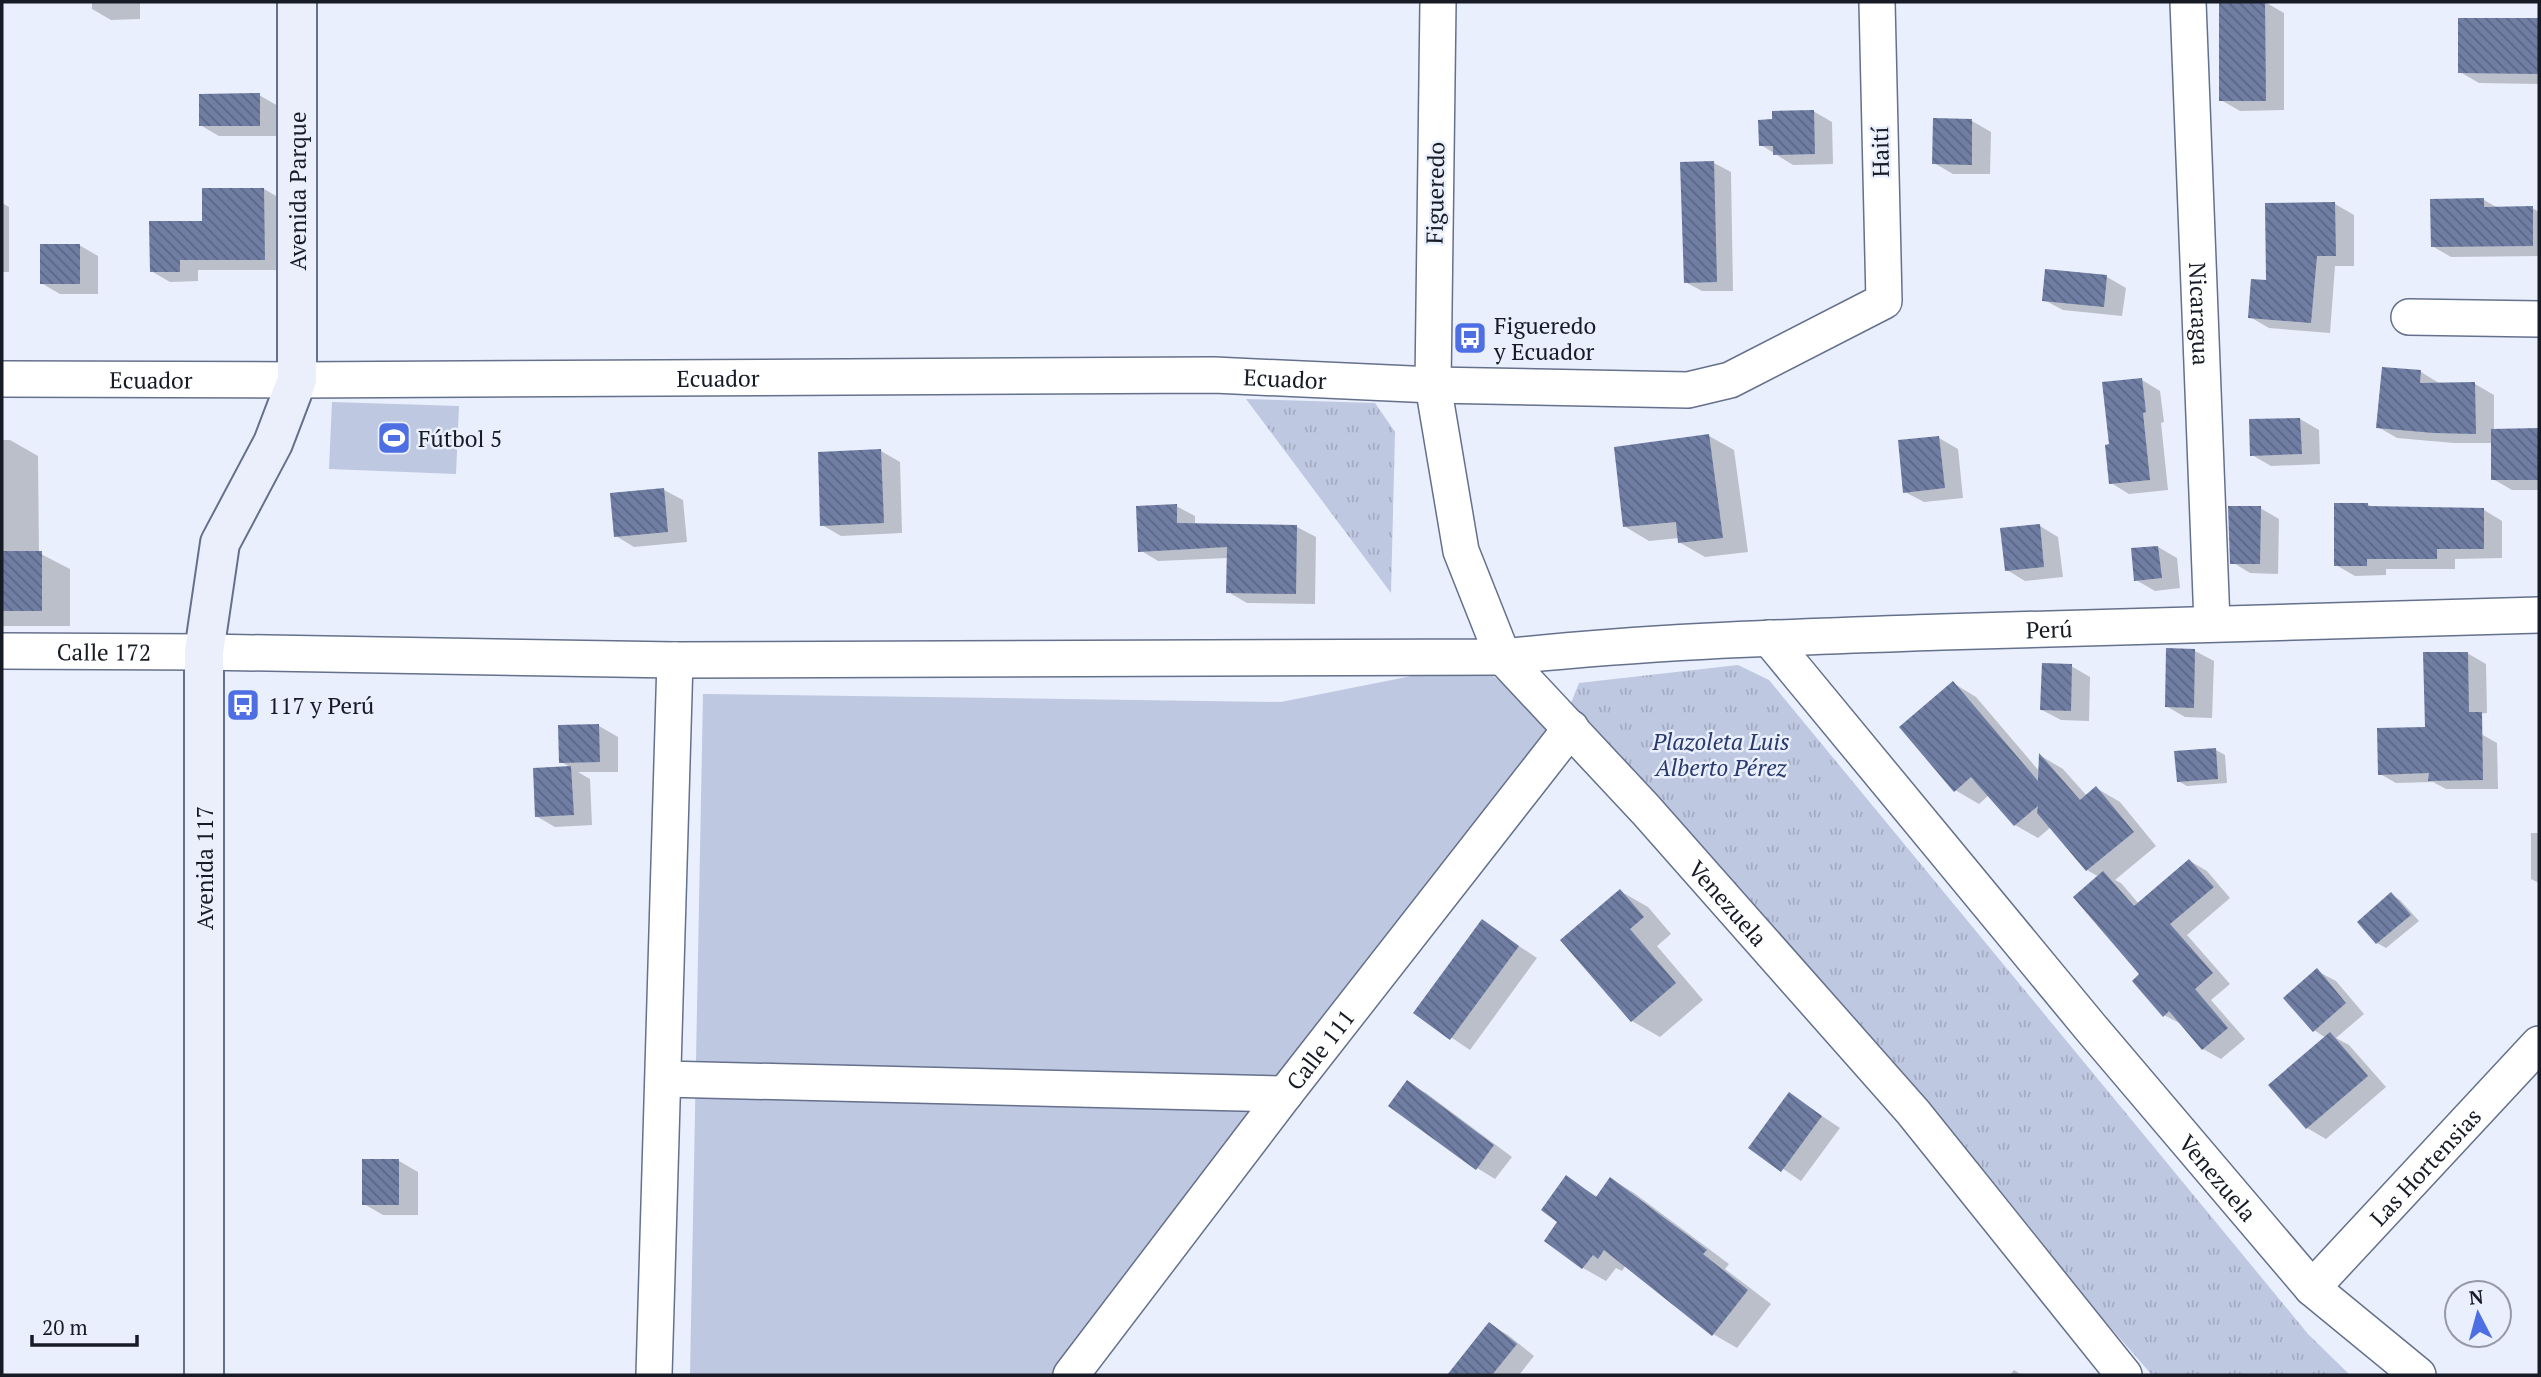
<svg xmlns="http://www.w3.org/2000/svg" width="2541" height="1377" viewBox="0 0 2541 1377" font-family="'PT Serif',serif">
<defs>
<pattern id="park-tufts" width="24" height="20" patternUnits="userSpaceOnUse" patternTransform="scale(1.75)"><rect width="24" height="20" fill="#bec8e1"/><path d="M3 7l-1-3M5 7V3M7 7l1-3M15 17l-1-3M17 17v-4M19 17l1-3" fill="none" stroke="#a3abc1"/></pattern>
<pattern id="building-back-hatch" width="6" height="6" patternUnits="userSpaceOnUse" patternTransform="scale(1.75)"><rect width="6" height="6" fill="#707ea3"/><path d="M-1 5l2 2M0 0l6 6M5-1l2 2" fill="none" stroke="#5b6685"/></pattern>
</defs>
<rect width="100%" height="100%" fill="#e9effc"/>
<path fill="#bec8e1" d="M 332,402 L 459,406 L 456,474 L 329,469 Z
M 1477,663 L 1575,741 L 1081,1375 L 690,1375 L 703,694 L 1281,702 Z"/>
<path fill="url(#park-tufts)" d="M 1246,399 L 1375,403 L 1395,432 L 1391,593 Z
M 1738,665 L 1769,680 L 2308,1334 L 2350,1375 L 2152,1375 L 1569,708 L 1579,683 Z"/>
<path fill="#0003" d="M 92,2 L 140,2 L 140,19 L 111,20 L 92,9 Z
M 2265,2 L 2284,13 L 2284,110 L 2240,111 L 2221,100 Z
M 2460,19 L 2539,19 L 2539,84 L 2479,83 L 2460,72 Z
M 259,95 L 278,106 L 278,136 L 219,136 L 200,125 Z
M 1813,111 L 1832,122 L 1833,164 L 1793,165 L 1761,145 Z
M 1972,121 L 1991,132 L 1990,174 L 1953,174 L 1934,163 Z
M 1714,163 L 1731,172 L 1733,291 L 1702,291 L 1685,282 Z
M 264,189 L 283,200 L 283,270 L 198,270 L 198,281 L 170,282 L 151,271 L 204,223 Z
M 2484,200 L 2498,208 L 2532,208 L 2539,212 L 2539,256 L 2451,257 L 2432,246 Z
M 2,203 L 9,207 L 9,272 L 2,272 Z
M 2335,204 L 2354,215 L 2354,266 L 2335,266 L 2330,333 L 2269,328 L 2250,317 L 2268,282 Z
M 79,245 L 98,256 L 98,294 L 60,294 L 41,283 Z
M 2107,277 L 2126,288 L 2122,316 L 2063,310 L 2044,300 Z
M 2421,372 L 2439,383 L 2475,384 L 2494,395 L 2494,430 L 2539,430 L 2539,490 L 2512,490 L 2493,479 L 2493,443 L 2454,443 L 2397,438 L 2378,427 Z
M 2142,380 L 2160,391 L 2164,422 L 2161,423 L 2168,490 L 2129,494 L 2111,483 L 2111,446 Z
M 2300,419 L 2319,430 L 2320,464 L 2271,466 L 2252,455 Z
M 1709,436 L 1734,450 L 1748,552 L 1705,557 L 1679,542 L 1679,538 L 1649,541 L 1624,526 Z
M 1939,438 L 1958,449 L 1963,498 L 1924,502 L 1905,492 Z
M 2,440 L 10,440 L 38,456 L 39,553 L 70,569 L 70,626 L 2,626 Z
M 881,451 L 900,462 L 902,533 L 841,536 L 822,525 Z
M 664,490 L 683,500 L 687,542 L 634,547 L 616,536 Z
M 2367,504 L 2374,508 L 2484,510 L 2502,521 L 2502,558 L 2455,559 L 2455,569 L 2386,569 L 2386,575 L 2355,576 L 2336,565 Z
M 1176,506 L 1195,516 L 1195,525 L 1297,527 L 1316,537 L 1315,604 L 1247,603 L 1228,592 L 1228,558 L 1158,561 L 1140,550 Z
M 2260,508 L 2279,519 L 2278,574 L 2250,573 L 2232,562 Z
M 2040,526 L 2058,537 L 2063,577 L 2025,581 L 2007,570 Z
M 2158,547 L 2177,558 L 2180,588 L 2155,591 L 2136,580 Z
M 2195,651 L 2214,661 L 2212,718 L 2185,717 L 2166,706 Z
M 2467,653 L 2486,664 L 2487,713 L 2445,717 Z
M 2071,666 L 2090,677 L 2089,721 L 2061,720 L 2042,710 Z
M 1953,683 L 1976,697 L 2040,772 L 2041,756 L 2063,769 L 2087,796 L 2096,788 L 2120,802 L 2156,846 L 2115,880 L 2121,883 L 2139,904 L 2190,861 L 2207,871 L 2230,898 L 2187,935 L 2230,984 L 2211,1000 L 2245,1039 L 2221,1059 L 2203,1049 L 2183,1025 L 2164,1015 L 2142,975 L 2099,877 L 2087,870 L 2051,827 L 2038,838 L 2015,825 L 1989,795 L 1979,804 L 1955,790 Z
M 599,726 L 618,737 L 618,772 L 578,772 L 590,779 L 592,825 L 555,827 L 536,816 L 535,770 L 572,768 L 561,762 Z
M 2481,734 L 2497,743 L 2498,789 L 2446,789 L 2433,782 L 2396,783 L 2380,774 Z
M 2216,750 L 2225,755 L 2227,783 L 2187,786 L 2178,781 Z
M 2531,833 L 2539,833 L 2539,883 L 2531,879 Z
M 1620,891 L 1648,907 L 1671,934 L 1657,946 L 1703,1000 L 1660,1037 L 1632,1021 Z
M 2392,895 L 2400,900 L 2419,921 L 2386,948 L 2377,943 Z
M 1483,922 L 1537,958 L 1470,1050 L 1415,1013 Z
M 2317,971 L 2336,981 L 2364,1014 L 2336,1038 L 2349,1045 L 2386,1087 L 2326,1139 L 2307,1128 L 2326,1038 L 2314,1030 Z
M 1407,1083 L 1426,1093 L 1512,1157 L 1495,1179 L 1477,1168 Z
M 1789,1094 L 1840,1128 L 1801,1181 L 1751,1147 Z
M 399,1161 L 418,1172 L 418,1215 L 383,1215 L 364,1204 Z
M 1566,1178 L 1598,1197 L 1611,1179 L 1634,1193 L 1729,1264 L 1725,1269 L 1771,1304 L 1737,1348 L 1713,1334 L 1626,1265 L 1622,1271 L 1616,1268 L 1606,1281 L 1583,1268 L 1546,1240 L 1560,1221 Z
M 1489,1324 L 1508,1335 L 1534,1356 L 1519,1375 L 1464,1375 L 1455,1368 Z
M 2014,1370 L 2022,1375 L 2010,1375 Z"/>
<path fill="url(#building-back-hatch)" d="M 2219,2 L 2265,2 L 2266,101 L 2219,101 Z
M 2458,18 L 2539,18 L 2539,74 L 2458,73 Z
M 260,93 L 260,126 L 199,126 L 199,94 Z
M 1814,110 L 1815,154 L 1773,155 L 1773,146 L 1759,146 L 1758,120 L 1772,119 L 1772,111 Z
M 1933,118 L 1972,119 L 1972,165 L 1932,164 Z
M 1714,161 L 1717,282 L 1684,283 L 1680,162 Z
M 202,188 L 264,188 L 265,260 L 180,260 L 180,272 L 150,272 L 149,221 L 202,221 Z
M 2484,198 L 2484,207 L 2533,206 L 2533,246 L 2431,247 L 2430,199 Z
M 2335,202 L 2336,256 L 2317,256 L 2311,323 L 2248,318 L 2251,279 L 2266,280 L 2265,203 Z
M 40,244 L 80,244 L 80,284 L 40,284 Z
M 2045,269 L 2107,275 L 2104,307 L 2042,301 Z
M 2382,367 L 2421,370 L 2420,383 L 2475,382 L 2476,434 L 2434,433 L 2376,428 Z
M 2142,378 L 2146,412 L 2143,413 L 2150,480 L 2109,484 L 2105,445 L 2109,444 L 2102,382 Z
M 2300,418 L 2302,454 L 2250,456 L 2249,419 Z
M 2539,428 L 2539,480 L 2491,480 L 2491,429 Z
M 1709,434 L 1723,538 L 1678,543 L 1676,522 L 1623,527 L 1614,447 Z
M 1939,436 L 1945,488 L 1903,493 L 1898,440 Z
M 881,449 L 884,523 L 820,526 L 818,452 Z
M 664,488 L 668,532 L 614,537 L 610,493 Z
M 2334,503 L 2368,503 L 2368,506 L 2484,508 L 2484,549 L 2437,549 L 2437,559 L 2367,559 L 2367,566 L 2334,566 Z
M 1177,504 L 1177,523 L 1297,525 L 1296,594 L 1226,593 L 1227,547 L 1138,552 L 1136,506 Z
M 2228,506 L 2261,506 L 2260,564 L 2230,564 Z
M 2040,524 L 2044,567 L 2005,571 L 2000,528 Z
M 2158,546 L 2162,578 L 2134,581 L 2131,548 Z
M 2,551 L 42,551 L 42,611 L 2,611 Z
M 2166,648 L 2195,649 L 2194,708 L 2165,707 Z
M 2423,652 L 2468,652 L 2469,712 L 2482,712 L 2483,780 L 2428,781 L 2429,773 L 2378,775 L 2377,728 L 2425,727 Z
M 2042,663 L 2072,664 L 2071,711 L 2040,710 Z
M 1953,681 L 2038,781 L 2039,753 L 2080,800 L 2096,786 L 2134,832 L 2086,871 L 2037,813 L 2038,806 L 2014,826 L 1971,777 L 1954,792 L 1899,727 Z
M 599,724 L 600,762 L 559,763 L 558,725 Z
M 2216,748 L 2218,779 L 2177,782 L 2174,751 Z
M 571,766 L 574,815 L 535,817 L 533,768 Z
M 2189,859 L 2214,887 L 2170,924 L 2213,973 L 2195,989 L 2228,1028 L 2202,1050 L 2169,1011 L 2163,1017 L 2132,981 L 2139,974 L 2073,897 L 2103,871 L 2134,906 Z
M 1620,889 L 1644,917 L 1630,929 L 1676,983 L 1631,1022 L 1560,940 Z
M 2391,892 L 2411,915 L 2376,944 L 2357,922 Z
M 1482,919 L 1519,946 L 1450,1040 L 1413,1013 Z
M 2317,968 L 2346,1003 L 2313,1032 L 2283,998 Z
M 2330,1032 L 2368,1076 L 2306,1129 L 2268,1085 Z
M 1407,1080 L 1494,1145 L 1476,1170 L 1388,1106 Z
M 1789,1092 L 1822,1116 L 1781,1172 L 1748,1148 Z
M 362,1159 L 399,1159 L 399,1205 L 362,1205 Z
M 1566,1175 L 1596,1197 L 1610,1177 L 1707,1250 L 1703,1254 L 1748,1290 L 1712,1336 L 1604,1250 L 1598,1259 L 1593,1255 L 1582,1269 L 1544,1241 L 1557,1222 L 1541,1210 Z
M 1489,1322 L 1517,1344 L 1492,1375 L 1447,1375 Z"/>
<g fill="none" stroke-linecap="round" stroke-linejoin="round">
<defs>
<g id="street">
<path id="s1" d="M 1438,2 L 1433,385 L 1461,551 L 1503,657 L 1646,810 L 1913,1112 L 2124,1375"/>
<path id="s2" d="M 2188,2 L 2212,623"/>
<path d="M 2409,317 L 2539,319"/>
<path id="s3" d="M 2,379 L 297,380 L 1214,375 L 1433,385 L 1688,390 L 1730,380 L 1884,301 L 1877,2"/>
<path id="s4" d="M 1769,638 L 2091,1028 L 2312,1288 L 2418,1375"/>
<path id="s5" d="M 2,651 L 204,652 L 675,660 L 1503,657 C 1649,641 1796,637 1942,632 C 2141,626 2340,620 2539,615"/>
<path d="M 664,1079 L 1285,1094"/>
<path id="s6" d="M 2312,1288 L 2539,1044"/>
<path d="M 654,1375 L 675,660"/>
<path id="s7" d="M 1071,1375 L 1285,1094 L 1571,728"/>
</g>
<path id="secondary" d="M 204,1375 L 204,652 L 220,543 L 273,443 L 297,380 L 297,2"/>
</defs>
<use href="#street" stroke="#65708c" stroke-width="38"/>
<use href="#secondary" stroke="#65708c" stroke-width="42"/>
<use href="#street" stroke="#fff" stroke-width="35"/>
<use href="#secondary" stroke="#eaeffb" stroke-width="38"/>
</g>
<defs>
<symbol id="bus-square" viewBox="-11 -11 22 22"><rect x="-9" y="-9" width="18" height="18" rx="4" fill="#4e6fe3" stroke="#e9effc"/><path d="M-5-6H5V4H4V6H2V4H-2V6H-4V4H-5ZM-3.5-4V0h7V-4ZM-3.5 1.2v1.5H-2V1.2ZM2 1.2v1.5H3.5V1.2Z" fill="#fff"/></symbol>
<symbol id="stadium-square" viewBox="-11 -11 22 22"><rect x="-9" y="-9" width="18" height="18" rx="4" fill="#4e6fe3" stroke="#e9effc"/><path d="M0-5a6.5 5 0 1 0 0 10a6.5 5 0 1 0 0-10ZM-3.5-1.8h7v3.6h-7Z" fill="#fff"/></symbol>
</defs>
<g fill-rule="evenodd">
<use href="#bus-square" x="1451" y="319" width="38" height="38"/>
<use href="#stadium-square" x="375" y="419" width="38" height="38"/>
<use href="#bus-square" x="224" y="686" width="38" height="38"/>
</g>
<g text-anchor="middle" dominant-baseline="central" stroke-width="5" stroke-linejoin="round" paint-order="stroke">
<g font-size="23" fill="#161b26" stroke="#e9effc">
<text transform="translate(1880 152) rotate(-91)">Haití</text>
<text transform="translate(297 191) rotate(-90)">Avenida Parque</text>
<text transform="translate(1435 193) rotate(-89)">Figueredo</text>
<text stroke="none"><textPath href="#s2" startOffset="312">Nicaragua</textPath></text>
<text stroke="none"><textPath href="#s3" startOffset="716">Ecuador</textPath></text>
<text stroke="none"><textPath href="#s3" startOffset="1283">Ecuador</textPath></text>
<text stroke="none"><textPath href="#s3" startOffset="149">Ecuador</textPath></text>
<text stroke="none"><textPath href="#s5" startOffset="2048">Perú</textPath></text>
<text stroke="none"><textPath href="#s5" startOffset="102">Calle 172</textPath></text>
<text transform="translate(204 868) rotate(-90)">Avenida 117</text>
<text stroke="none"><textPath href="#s1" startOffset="999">Venezuela</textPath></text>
<text stroke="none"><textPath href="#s7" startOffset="410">Calle 111</textPath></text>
<text stroke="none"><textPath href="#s6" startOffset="166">Las Hortensias</textPath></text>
<text stroke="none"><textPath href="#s4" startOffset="702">Venezuela</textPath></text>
</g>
<g font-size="23" fill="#161b26" stroke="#e9effc" text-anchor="start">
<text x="1494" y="325">Figueredo<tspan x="1494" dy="26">y Ecuador</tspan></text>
<text x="418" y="438">Fútbol 5</text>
<text x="268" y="705">117 y Perú</text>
</g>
<g font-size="23" font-style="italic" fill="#29396b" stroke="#e9effc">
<text x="1721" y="741">Plazoleta Luis<tspan x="1721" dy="26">Alberto Pérez</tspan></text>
</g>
</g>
<rect width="2541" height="1377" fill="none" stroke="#161b26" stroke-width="7"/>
<g transform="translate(2478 1314) rotate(354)"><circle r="33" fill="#e9effc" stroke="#959aa6" stroke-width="2"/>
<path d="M0-5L12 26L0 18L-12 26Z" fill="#4e6fe3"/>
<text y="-10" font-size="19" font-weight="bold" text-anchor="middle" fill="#161b26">N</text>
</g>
<path d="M32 1335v10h105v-10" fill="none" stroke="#161b26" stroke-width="3.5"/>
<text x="42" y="1335" font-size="21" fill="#161b26" stroke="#e9effc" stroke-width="5" paint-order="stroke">20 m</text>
</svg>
